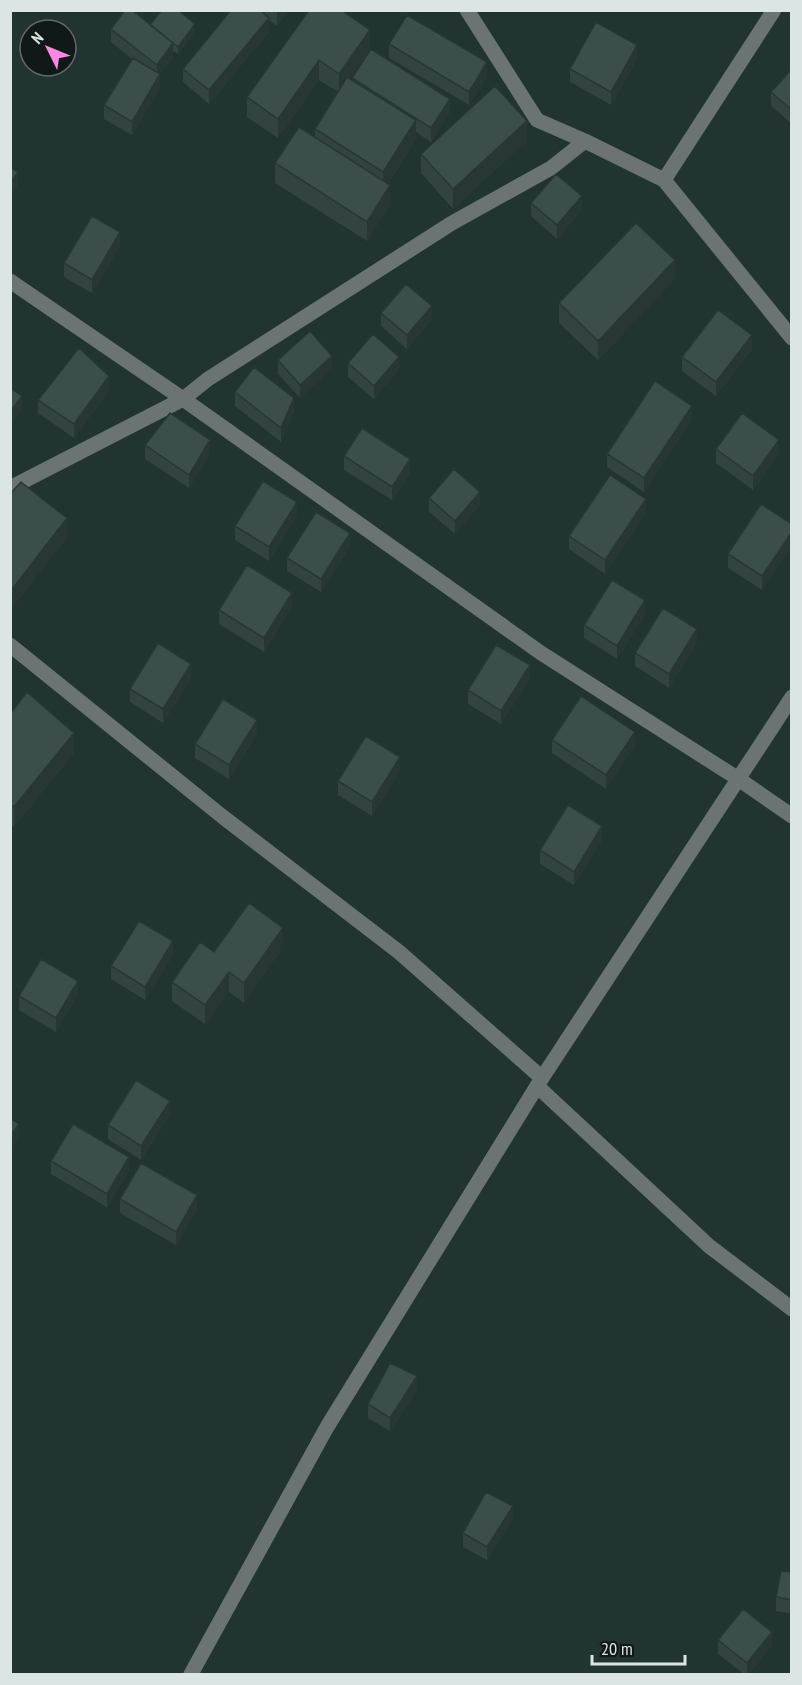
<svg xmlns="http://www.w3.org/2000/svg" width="802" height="1685" viewBox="0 0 802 1685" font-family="'PT Sans Narrow',sans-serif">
<rect width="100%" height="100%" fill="#213431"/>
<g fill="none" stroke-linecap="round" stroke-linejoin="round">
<path stroke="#6b7472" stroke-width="15" d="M 467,10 L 537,120 L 585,141 L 664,180 L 792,338
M 664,180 L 774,10
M 10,281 L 183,399 L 541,653 L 737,778 L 792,816
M 10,488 L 183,399 L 208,379 L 452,223 L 551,168 L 585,141
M 10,645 L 223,817 L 399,952 L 542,1078
M 537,1086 L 709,1246 L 792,1309
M 191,1674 L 327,1427 L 542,1078 L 792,697"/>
</g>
<path fill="#334340" d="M 231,10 L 289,10 L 277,26 L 269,20 L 269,32 L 209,104 L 183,82 L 183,69 Z
M 309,10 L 370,50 L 349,78 L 352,80 L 352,78 L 450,112 L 431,142 L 416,132 L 416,139 L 388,184 L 390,205 L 367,241 L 275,183 L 275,163 L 315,137 L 315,129 L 338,92 L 319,80 L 278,138 L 247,117 L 247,97 Z
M 150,25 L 195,31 L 178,54 L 173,51 L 173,57 L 160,74 L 160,88 L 132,135 L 104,119 L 104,105 L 132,59 L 111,42 L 111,29 Z
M 389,44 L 487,76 L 469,105 L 389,58 Z
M 637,59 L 611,105 L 570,82 L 570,69 Z
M 792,69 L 792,124 L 771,106 L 771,92 Z
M 527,141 L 453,209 L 421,173 L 421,154 Z
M 531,203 L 582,210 L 557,239 L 531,216 Z
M 120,246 L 92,293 L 64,277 L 64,263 Z
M 675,279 L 598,360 L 559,323 L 559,303 Z
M 381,313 L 432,320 L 407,349 L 381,326 Z
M 752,349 L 716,396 L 682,371 L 682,357 Z
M 278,360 L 332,369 L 300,398 L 278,374 Z
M 348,363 L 399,370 L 374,399 L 348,377 Z
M 109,390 L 74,438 L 38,413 L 38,400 Z
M 235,392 L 294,411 L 281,442 L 235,406 Z
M 692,419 L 644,492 L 607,467 L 607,454 Z
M 145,445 L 210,454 L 189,488 L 145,459 Z
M 716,449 L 779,453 L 753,490 L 716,463 Z
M 344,456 L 410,473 L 392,500 L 344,470 Z
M 429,498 L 480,505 L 455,534 L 429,512 Z
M 646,513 L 605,574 L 569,549 L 569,536 Z
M 297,516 L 269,561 L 235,540 L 235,526 Z
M 792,524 L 792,545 L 762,590 L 728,568 L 728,554 Z
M 350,547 L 321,592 L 287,571 L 287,558 Z
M 292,607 L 264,652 L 219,624 L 219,610 Z
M 645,614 L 617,659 L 584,638 L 584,625 Z
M 697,642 L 669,688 L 635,666 L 635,653 Z
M 191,678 L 163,723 L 130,702 L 130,689 Z
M 530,679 L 501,724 L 468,704 L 468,690 Z
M 792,699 L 792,716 L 790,715 L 790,701 Z
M 10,714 L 74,753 L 14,827 L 10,824 Z
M 257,734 L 229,779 L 195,758 L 195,744 Z
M 552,740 L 635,746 L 606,789 L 552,753 Z
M 400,771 L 372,816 L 338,795 L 338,781 Z
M 602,840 L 574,885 L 540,864 L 540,850 Z
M 283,948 L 244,1003 L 229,992 L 205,1024 L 172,1001 L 172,982 L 214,952 Z
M 173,955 L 145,1000 L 111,979 L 111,966 Z
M 78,994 L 56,1032 L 19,1010 L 19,996 Z
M 170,1115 L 141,1160 L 108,1139 L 108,1125 Z
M 51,1161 L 129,1171 L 107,1207 L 51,1174 Z
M 120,1199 L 197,1209 L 176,1245 L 120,1213 Z
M 417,1390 L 390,1431 L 368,1418 L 368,1404 Z
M 513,1519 L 487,1560 L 463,1547 L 463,1533 Z
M 792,1572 L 792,1614 L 776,1611 L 776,1597 Z
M 718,1640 L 772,1645 L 749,1674 L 744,1674 L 718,1654 Z"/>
<path fill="#293734" d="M 278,10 L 289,10 L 277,26 L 277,12 Z
M 269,18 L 269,32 L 209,104 L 209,90 Z
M 195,24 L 195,31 L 178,54 L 178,47 Z
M 370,30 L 370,50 L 339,93 L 339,74 Z
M 173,43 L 173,57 L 157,78 L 157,65 Z
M 637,45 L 637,59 L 611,105 L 611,92 Z
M 319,60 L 319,80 L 278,138 L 278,119 Z
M 487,62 L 487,76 L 469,105 L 469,92 Z
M 160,74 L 160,88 L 132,135 L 132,122 Z
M 450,99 L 450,112 L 431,142 L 431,128 Z
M 416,120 L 416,139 L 383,191 L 383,172 Z
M 527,121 L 527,141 L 453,209 L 453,189 Z
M 18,172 L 18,185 L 10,198 L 10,184 Z
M 390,185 L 390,205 L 367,241 L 367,222 Z
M 582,196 L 582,210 L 557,239 L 557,225 Z
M 120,232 L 120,246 L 92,293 L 92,280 Z
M 675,260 L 675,279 L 598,360 L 598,341 Z
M 432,306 L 432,320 L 407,349 L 407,335 Z
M 752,335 L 752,349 L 716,396 L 716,382 Z
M 332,356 L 332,369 L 300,398 L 300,385 Z
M 399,357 L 399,370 L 374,399 L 374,386 Z
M 109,376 L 109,390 L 74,438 L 74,424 Z
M 22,396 L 22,410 L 10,426 L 10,412 Z
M 294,398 L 294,411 L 281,442 L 281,428 Z
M 692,406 L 692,419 L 644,492 L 644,478 Z
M 210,440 L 210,454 L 189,488 L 189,475 Z
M 779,440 L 779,453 L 753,490 L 753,476 Z
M 410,459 L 410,473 L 392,500 L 392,487 Z
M 480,492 L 480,505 L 455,534 L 455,521 Z
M 646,499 L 646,513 L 605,574 L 605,560 Z
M 297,502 L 297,516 L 269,561 L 269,547 Z
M 67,518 L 67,538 L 10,611 L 10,592 Z
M 792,532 L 792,545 L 762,590 L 762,576 Z
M 350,533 L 350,547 L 321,592 L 321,579 Z
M 292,593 L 292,607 L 264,652 L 264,638 Z
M 645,600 L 645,614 L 617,659 L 617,646 Z
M 697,629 L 697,642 L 669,688 L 669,674 Z
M 191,664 L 191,678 L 163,723 L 163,709 Z
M 530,665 L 530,679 L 501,724 L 501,711 Z
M 257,720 L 257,734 L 229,779 L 229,765 Z
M 635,732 L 635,746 L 606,789 L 606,775 Z
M 74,733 L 74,753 L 14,827 L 14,807 Z
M 400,757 L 400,771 L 372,816 L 372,802 Z
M 602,826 L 602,840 L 574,885 L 574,872 Z
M 283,928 L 283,948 L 244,1003 L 244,983 Z
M 173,941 L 173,955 L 145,1000 L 145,987 Z
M 229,972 L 229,992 L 205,1024 L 205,1005 Z
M 78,981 L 78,994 L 56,1032 L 56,1018 Z
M 170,1101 L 170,1115 L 141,1160 L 141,1146 Z
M 19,1124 L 19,1138 L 10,1150 L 10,1136 Z
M 129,1157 L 129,1171 L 107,1207 L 107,1194 Z
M 197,1195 L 197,1209 L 176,1245 L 176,1232 Z
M 417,1376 L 417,1390 L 390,1431 L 390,1418 Z
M 513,1506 L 513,1519 L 487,1560 L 487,1547 Z
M 772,1632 L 772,1645 L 749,1674 L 747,1674 L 747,1663 Z"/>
<path fill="#3b4e4b" stroke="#293734" stroke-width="1.5" d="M 125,10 L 132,10 L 173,43 L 157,65 L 111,29 Z
M 162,10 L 178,10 L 195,24 L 178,47 L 150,25 Z
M 231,10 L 260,10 L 269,18 L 209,90 L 183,69 Z
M 309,10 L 341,10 L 370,30 L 339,74 L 319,60 L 278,119 L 247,97 Z
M 407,15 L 487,62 L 469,92 L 389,44 Z
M 596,22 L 637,45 L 611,92 L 570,69 Z
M 371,49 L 450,99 L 431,128 L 352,78 Z
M 133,58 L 160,74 L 132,122 L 104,105 Z
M 792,69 L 792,110 L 771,92 Z
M 347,77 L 416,120 L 383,172 L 315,129 Z
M 495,86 L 527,121 L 453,189 L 421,154 Z
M 299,127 L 390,185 L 367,222 L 275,163 Z
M 10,167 L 18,172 L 10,184 Z
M 556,174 L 582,196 L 557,225 L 531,203 Z
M 92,216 L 120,232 L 92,280 L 64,263 Z
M 636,223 L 675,260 L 598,341 L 559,303 Z
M 406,284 L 432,306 L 407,335 L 381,313 Z
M 718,310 L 752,335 L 716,382 L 682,357 Z
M 310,331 L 332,356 L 300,385 L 278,360 Z
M 373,334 L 399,357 L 374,386 L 348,363 Z
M 79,348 L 109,376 L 74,424 L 38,400 Z
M 254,367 L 294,398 L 281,428 L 235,392 Z
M 655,381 L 692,406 L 644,478 L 607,454 Z
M 10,388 L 22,396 L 10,412 Z
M 170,413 L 210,440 L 189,475 L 145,445 Z
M 742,413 L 779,440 L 753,476 L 716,449 Z
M 362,428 L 410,459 L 392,487 L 344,456 Z
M 454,469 L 480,492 L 455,521 L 429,498 Z
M 610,475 L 646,499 L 605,560 L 569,536 Z
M 263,481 L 297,502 L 269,547 L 235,526 Z
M 21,482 L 67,518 L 10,592 L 10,494 Z
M 761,504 L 792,524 L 792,532 L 762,576 L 728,554 Z
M 316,512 L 350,533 L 321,579 L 287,558 Z
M 247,565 L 292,593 L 264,638 L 219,610 Z
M 612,580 L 645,600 L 617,646 L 584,625 Z
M 663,608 L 697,629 L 669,674 L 635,653 Z
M 158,643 L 191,664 L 163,709 L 130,689 Z
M 496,645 L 530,665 L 501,711 L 468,690 Z
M 27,692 L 74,733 L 14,807 L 10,805 L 10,714 Z
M 581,696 L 635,732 L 606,775 L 552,740 Z
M 223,699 L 257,720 L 229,765 L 195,744 Z
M 366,736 L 400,757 L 372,802 L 338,781 Z
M 568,805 L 602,826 L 574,872 L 540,850 Z
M 249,903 L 283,928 L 244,983 L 229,972 L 205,1005 L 172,982 L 200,942 L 214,952 Z
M 139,921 L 173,941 L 145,987 L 111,966 Z
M 41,959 L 78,981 L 56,1018 L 19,996 Z
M 136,1080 L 170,1101 L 141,1146 L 108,1125 Z
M 10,1118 L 19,1124 L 10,1136 Z
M 73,1124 L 129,1157 L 107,1194 L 51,1161 Z
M 141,1163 L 197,1195 L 176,1232 L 120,1199 Z
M 390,1363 L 417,1376 L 390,1418 L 368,1404 Z
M 486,1492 L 513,1506 L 487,1547 L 463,1533 Z
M 781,1571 L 792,1572 L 792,1600 L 776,1597 Z
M 743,1609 L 772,1632 L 747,1663 L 718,1640 Z"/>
<rect width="802" height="1685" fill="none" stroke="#dbe6e4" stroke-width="24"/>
<g transform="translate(48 48) rotate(313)"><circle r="28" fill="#111918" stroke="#626b6a" stroke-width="1.5"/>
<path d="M0-4.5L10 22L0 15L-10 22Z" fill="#fc86e3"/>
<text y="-9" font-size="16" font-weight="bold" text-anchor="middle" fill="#dbe6e4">N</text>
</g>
<path d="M592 1655v9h93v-9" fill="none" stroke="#dbe6e4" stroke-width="3"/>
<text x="601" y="1655" font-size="18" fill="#dbe6e4" stroke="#111918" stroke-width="4.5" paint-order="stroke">20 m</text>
</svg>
